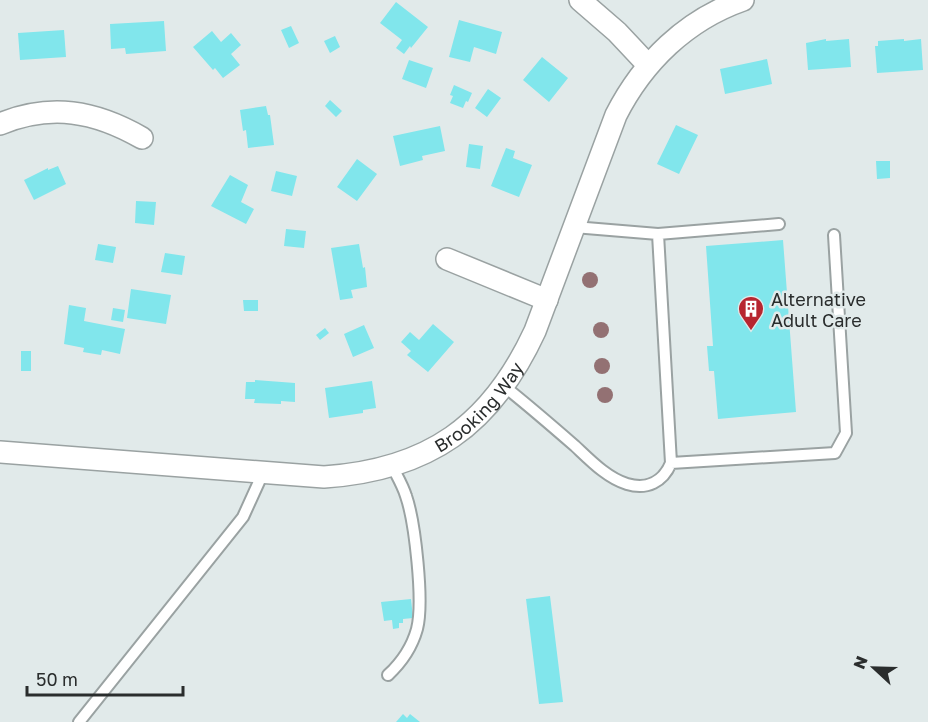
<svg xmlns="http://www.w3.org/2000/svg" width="928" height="722" viewBox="0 0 928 722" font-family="'Golos Text',sans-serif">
<rect width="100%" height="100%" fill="#e1eaea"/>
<path fill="#81e6ec" d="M 396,2 L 428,27 L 411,48 L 410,46 L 404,54 L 396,48 L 402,40 L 380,23 Z
M 459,20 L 502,32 L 496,54 L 474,47 L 470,62 L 449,57 Z
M 164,21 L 166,51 L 126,54 L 125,48 L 111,49 L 110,24 Z
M 291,26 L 299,43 L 289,48 L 281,30 Z
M 64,30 L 66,57 L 20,60 L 18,33 Z
M 212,31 L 221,42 L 231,33 L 241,45 L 231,54 L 240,65 L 223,78 L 215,68 L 213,70 L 193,47 Z
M 335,36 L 340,47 L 330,53 L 324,41 Z
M 826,39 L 826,41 L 849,39 L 851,67 L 808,70 L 806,43 Z
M 904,39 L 904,41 L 921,39 L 923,70 L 877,73 L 875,46 L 878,46 L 878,41 Z
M 542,57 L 568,78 L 549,102 L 523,80 Z
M 767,59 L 772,84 L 725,94 L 720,69 Z
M 409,60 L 433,68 L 426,88 L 402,79 Z
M 454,85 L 472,93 L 468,102 L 466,101 L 463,108 L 450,103 L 453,96 L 450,95 Z
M 488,89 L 501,98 L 487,117 L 475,108 Z
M 330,100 L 342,111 L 336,117 L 325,106 Z
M 266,106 L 268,115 L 270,115 L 274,145 L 248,148 L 246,130 L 243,131 L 240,110 Z
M 676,125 L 698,135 L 679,174 L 657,164 Z
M 440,126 L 445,151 L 422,156 L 423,160 L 400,166 L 393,136 Z
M 469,144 L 483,146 L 480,169 L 466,167 Z
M 506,148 L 515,151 L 513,158 L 532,165 L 519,197 L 491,186 Z
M 357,159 L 377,174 L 357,201 L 337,187 Z
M 876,161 L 890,161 L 890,178 L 877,179 Z
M 58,166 L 66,184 L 34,200 L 24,180 L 48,168 L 48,170 Z
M 276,171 L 297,176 L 292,196 L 271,191 Z
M 230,175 L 248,185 L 241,202 L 254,209 L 246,224 L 211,206 Z
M 136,201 L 156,202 L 154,225 L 135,223 Z
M 286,229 L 306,231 L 304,248 L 284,246 Z
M 783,240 L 796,412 L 718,419 L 714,371 L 709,371 L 707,346 L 713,346 L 706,246 Z
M 98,244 L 116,247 L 113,263 L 95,260 Z
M 359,244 L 363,268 L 365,267 L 367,287 L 351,290 L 353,298 L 340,300 L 331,248 Z
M 165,253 L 185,256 L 182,275 L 161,272 Z
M 131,289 L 171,295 L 166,324 L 127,318 Z
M 243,300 L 258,300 L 258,311 L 244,311 Z
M 69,305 L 86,308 L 84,321 L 125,329 L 120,354 L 102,350 L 101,355 L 83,352 L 84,348 L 64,344 Z
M 113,308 L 125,310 L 123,322 L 111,320 Z
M 433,324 L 454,342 L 428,372 L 407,355 L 411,351 L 401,342 L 410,332 L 419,340 Z
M 364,325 L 374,348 L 353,357 L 344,334 Z
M 325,328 L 329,333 L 320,340 L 316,335 Z
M 21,351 L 31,351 L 31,371 L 21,371 Z
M 255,380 L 295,383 L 295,402 L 281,401 L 281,404 L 254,403 L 255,399 L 245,399 L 246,382 L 255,382 Z
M 372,381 L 376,408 L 363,410 L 363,413 L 329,418 L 325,388 Z
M 550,596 L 563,702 L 539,704 L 526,599 Z
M 411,599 L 413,618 L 403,619 L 403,623 L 399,623 L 399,628 L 393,629 L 392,620 L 384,621 L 381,602 Z
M 403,714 L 407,718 L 410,714 L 420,722 L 396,722 Z"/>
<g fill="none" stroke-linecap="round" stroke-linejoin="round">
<defs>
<path id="lane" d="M 658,234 L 779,224
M 505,387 C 529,406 552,426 575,446 C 590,460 607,478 627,484 C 647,490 663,482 671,463 L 658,234 L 574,227
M 671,463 L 835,453 L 846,433 L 834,235
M 388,675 C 402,662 412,647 417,629 C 424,602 415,522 406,496 C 403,486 397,476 392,466
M 79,722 L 243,517 L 263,473"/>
<g id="street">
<path d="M 580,0 L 617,32 L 648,65"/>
<path d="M 0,124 C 51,103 95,111 142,138"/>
<path d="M 447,259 L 547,300"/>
<path id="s1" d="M 0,452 L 324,477 C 428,470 491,426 535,331 L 616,115 C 643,62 686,20 743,0"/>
</g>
</defs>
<use href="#lane" stroke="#9aa2a2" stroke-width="14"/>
<use href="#street" stroke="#9aa2a2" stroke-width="24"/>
<use href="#lane" stroke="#fff" stroke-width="10"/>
<use href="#street" stroke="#fff" stroke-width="21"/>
</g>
<g fill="#937173">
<circle cx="590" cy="280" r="8"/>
<circle cx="601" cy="330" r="8"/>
<circle cx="602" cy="366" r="8"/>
<circle cx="605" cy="395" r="8"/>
</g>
<defs>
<symbol id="building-pin" viewBox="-11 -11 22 30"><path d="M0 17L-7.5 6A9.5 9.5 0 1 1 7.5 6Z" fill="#b72630" stroke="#e1eaea"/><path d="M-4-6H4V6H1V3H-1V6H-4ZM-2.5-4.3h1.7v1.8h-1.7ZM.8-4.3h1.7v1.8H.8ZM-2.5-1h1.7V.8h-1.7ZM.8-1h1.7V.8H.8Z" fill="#fff"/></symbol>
</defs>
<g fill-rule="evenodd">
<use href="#building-pin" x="736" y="294" width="30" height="40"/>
</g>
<g text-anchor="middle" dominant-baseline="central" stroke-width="5" stroke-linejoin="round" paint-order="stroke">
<g font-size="18" fill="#2a2d2d" stroke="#e1eaea" text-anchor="start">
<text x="771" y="299">Alternative<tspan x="771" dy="21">Adult Care</tspan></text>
</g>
<g font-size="18" fill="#2a2d2d" stroke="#e1eaea">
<text stroke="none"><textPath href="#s1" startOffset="501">Brooking Way</textPath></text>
</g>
</g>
<g transform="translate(874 668) rotate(292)" stroke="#e1eaea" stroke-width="4.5" paint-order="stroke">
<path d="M0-4.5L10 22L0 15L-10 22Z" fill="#2a2d2d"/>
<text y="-9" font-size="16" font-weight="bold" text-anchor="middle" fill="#2a2d2d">N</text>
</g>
<path d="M27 686v9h156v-9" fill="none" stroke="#2a2d2d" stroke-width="3"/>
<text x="36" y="686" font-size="18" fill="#2a2d2d" stroke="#e1eaea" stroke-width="4.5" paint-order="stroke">50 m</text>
</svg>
